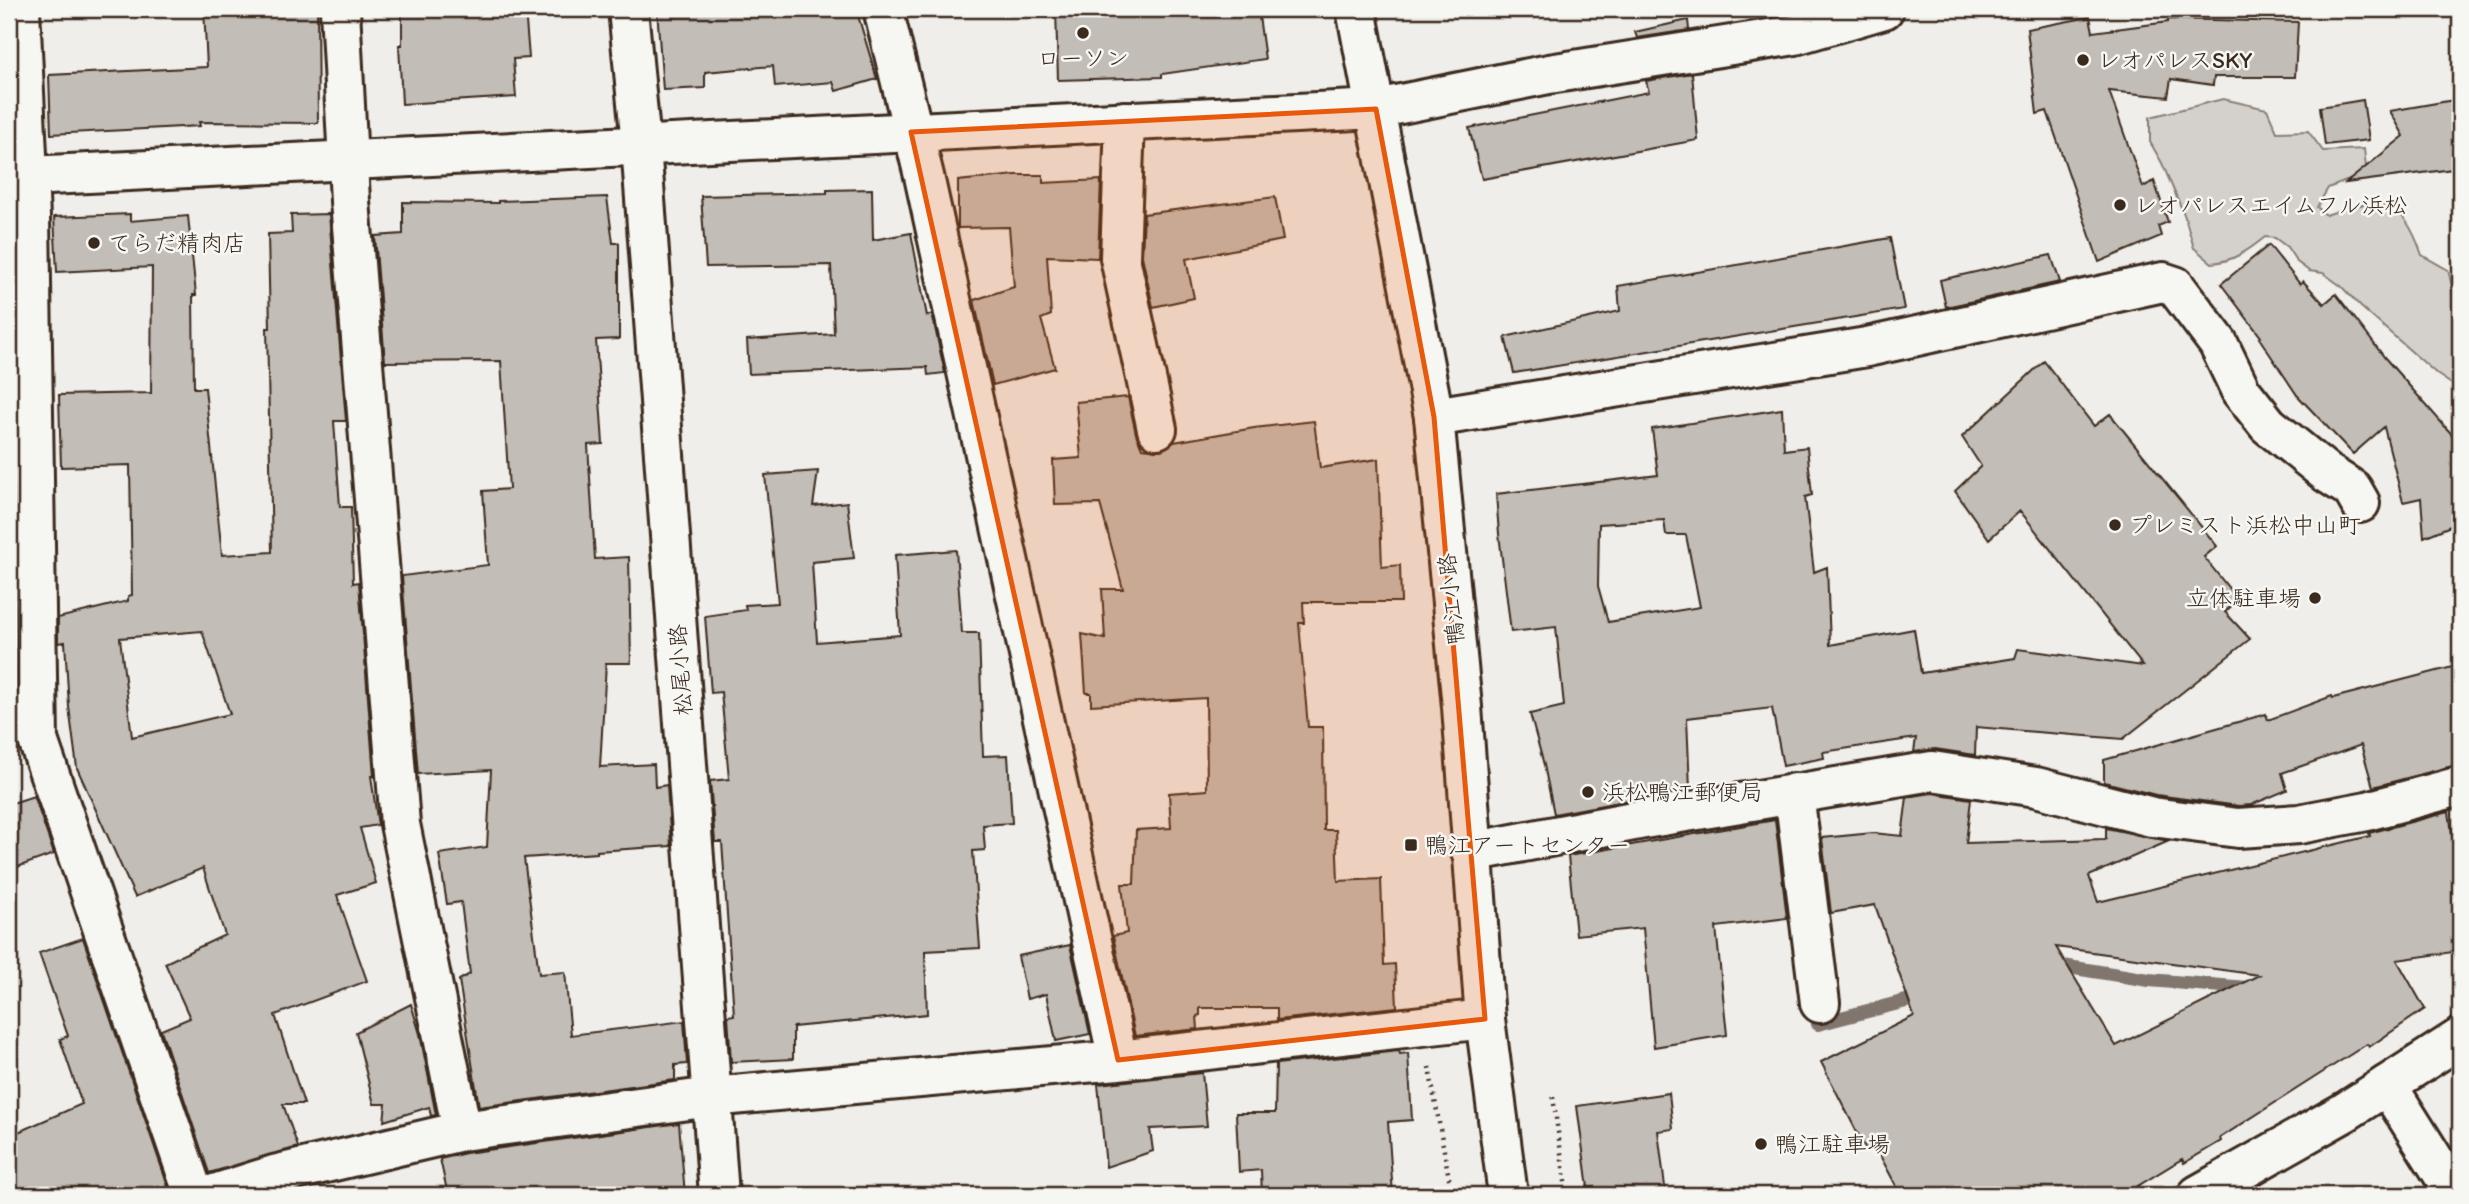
<svg xmlns="http://www.w3.org/2000/svg" width="2469" height="1204" viewBox="0 0 2469 1204" font-family="Itim,'Klee One',sans-serif">
<rect width="100%" height="100%" fill="#efeeea"/>
<filter id="ink" filterUnits="userSpaceOnUse"><feTurbulence type="fractalNoise" baseFrequency=".0143" numOctaves="2"/><feDisplacementMap in="SourceGraphic" scale="14" xChannelSelector="R" yChannelSelector="G"/><feConvolveMatrix kernelMatrix="1 2 1 2 8 2 1 2 1" color-interpolation-filters="sRGB"/></filter>
<g filter="url(#ink)">
<path fill="#d4d1cc" stroke="#887e75" stroke-width="2" d="M 2223,99 L 2267,109 L 2277,132 L 2308,131 L 2323,151 L 2364,149 L 2366,167 L 2354,178 L 2328,188 L 2317,207 L 2326,215 C 2381,195 2402,197 2422,255 L 2448,270 L 2455,298 L 2460,304 L 2460,384 L 2453,385 L 2438,375 L 2361,307 L 2341,286 L 2323,273 L 2309,271 L 2297,262 L 2287,247 L 2275,238 L 2265,237 C 2249,250 2232,262 2212,263 L 2194,248 L 2184,214 L 2162,163 L 2150,142 L 2150,117 Z"/>
<g fill="none" stroke-linecap="round" stroke-linejoin="round">
<path stroke="#81766d" stroke-width="14" d="M 2050,964 L 2149,980 L 2247,988
M 1818,1024 L 1925,996"/>
</g>
<path fill="#c2bdb7" stroke="#3b2a1e" stroke-width="2" fill-rule="evenodd" d="M 204,9 L 317,9 L 318,123 L 199,122 L 200,126 L 51,134 L 49,75 L 207,67 Z
M 402,9 L 525,9 L 529,58 L 513,59 L 516,97 L 402,104 L 399,45 L 402,45 Z
M 657,9 L 856,9 L 877,79 L 836,91 L 833,82 L 775,87 L 773,66 L 705,72 L 705,88 L 663,90 Z
M 1056,9 L 1258,9 L 1265,59 L 1162,74 L 1162,77 L 1058,80 Z
M 2090,17 L 2093,32 L 2168,22 L 2168,19 L 2298,22 L 2295,77 L 2214,77 L 2213,85 L 2171,79 L 2168,97 L 2109,91 L 2143,187 L 2154,181 L 2168,222 L 2158,226 L 2161,236 L 2099,262 L 2047,111 L 2037,114 L 2027,29 Z
M 1688,20 L 1689,30 L 1637,38 L 1635,32 Z
M 1692,73 L 1698,140 L 1482,179 L 1469,128 L 1649,92 L 1646,81 Z
M 2460,99 L 2460,168 L 2346,183 L 2404,136 L 2390,111 Z
M 2363,100 L 2369,140 L 2325,145 L 2320,107 Z
M 1016,175 L 1043,175 L 1043,183 L 1101,180 L 1098,258 L 1047,256 L 1051,315 L 1041,319 L 1055,368 L 993,385 L 974,300 L 1014,287 L 1009,227 L 958,228 L 958,181 Z
M 872,189 L 873,240 L 911,233 L 927,316 L 932,314 L 945,373 L 928,375 L 927,367 L 749,374 L 747,340 L 834,334 L 831,265 L 706,267 L 701,196 L 827,193 L 827,190 Z
M 607,197 L 613,243 L 619,243 L 619,339 L 596,340 L 603,444 L 588,445 L 595,559 L 629,557 L 631,663 L 606,663 L 600,767 L 654,764 L 655,787 L 667,785 L 671,846 L 597,851 L 597,853 L 524,858 L 539,974 L 565,972 L 571,1035 L 684,1021 L 687,1064 L 675,1065 L 675,1080 L 479,1107 L 459,980 L 470,974 L 461,902 L 447,904 L 439,854 L 487,847 L 491,770 L 418,774 L 402,576 L 488,565 L 483,491 L 509,489 L 501,361 L 385,362 L 375,236 L 403,234 L 403,202 L 498,203 L 498,201 Z
M 1275,197 L 1283,240 L 1186,259 L 1194,298 L 1153,307 L 1142,256 L 1144,214 Z
M 130,214 L 130,221 L 188,216 L 196,295 L 193,295 L 194,388 L 205,388 L 222,555 L 272,552 L 267,328 L 270,328 L 268,234 L 292,233 L 291,215 L 329,214 L 346,421 L 334,421 L 340,507 L 351,507 L 353,583 L 359,582 L 374,776 L 371,776 L 378,825 L 360,828 L 376,883 L 337,895 L 367,981 L 275,1015 L 304,1104 L 283,1104 L 298,1147 L 209,1173 L 161,1030 L 190,1018 L 165,963 L 225,935 L 203,868 L 135,897 L 77,768 L 69,707 L 65,642 L 58,643 L 58,618 L 128,601 L 128,596 L 132,595 L 130,465 L 61,467 L 59,395 L 151,393 L 152,267 L 57,272 L 54,217 ZM 202,631 L 230,714 L 132,737 L 120,638 Z
M 1890,238 L 1904,309 L 1514,373 L 1505,337 L 1620,311 L 1618,286 Z
M 2269,245 L 2300,284 L 2303,281 L 2324,304 L 2336,294 L 2385,358 L 2455,438 L 2460,456 L 2460,522 L 2424,537 L 2421,498 L 2403,502 L 2384,427 L 2353,454 L 2297,395 L 2259,338 L 2261,337 L 2221,284 Z
M 2051,255 L 2060,282 L 1946,307 L 1940,280 Z
M 2044,361 L 2094,426 L 2110,414 L 2217,546 L 2204,557 L 2238,600 L 2225,612 L 2250,639 L 2123,739 L 1976,727 L 1975,755 L 1935,749 L 1914,752 L 1916,738 L 1823,752 L 1824,758 L 1783,766 L 1772,708 L 1687,718 L 1690,789 L 1554,814 L 1544,765 L 1530,714 L 1564,706 L 1556,627 L 1511,632 L 1499,534 L 1496,494 L 1658,475 L 1652,429 L 1782,409 L 1784,450 L 1807,447 L 1812,495 L 1805,497 L 1814,572 L 1827,567 L 1830,645 L 1914,629 L 1921,673 L 2015,658 L 2018,649 L 2143,666 L 2020,511 L 1989,539 L 1955,491 L 1981,466 L 1962,437 ZM 1664,520 L 1666,535 L 1686,535 L 1700,607 L 1608,622 L 1598,586 L 1599,524 Z
M 1128,397 L 1136,434 L 1142,448 L 1161,450 L 1174,442 L 1254,428 L 1314,421 L 1320,468 L 1378,459 L 1382,567 L 1400,565 L 1401,602 L 1303,602 L 1304,623 L 1299,623 L 1308,727 L 1323,727 L 1324,830 L 1336,830 L 1338,881 L 1381,879 L 1384,965 L 1395,964 L 1397,1007 L 1277,1020 L 1277,1008 L 1200,1008 L 1200,1015 L 1197,1016 L 1198,1029 L 1135,1036 L 1113,936 L 1127,933 L 1122,884 L 1134,884 L 1136,830 L 1171,828 L 1169,793 L 1207,790 L 1206,698 L 1091,705 L 1091,693 L 1086,693 L 1082,634 L 1105,639 L 1102,589 L 1123,589 L 1100,504 L 1055,505 L 1053,460 L 1081,458 L 1076,402 Z
M 818,471 L 813,506 L 847,502 L 854,558 L 812,562 L 817,642 L 900,635 L 895,555 L 956,550 L 962,633 L 979,633 L 983,756 L 1008,755 L 1012,823 L 983,825 L 985,850 L 973,851 L 980,948 L 925,951 L 927,1014 L 793,1027 L 793,1059 L 731,1062 L 728,1016 L 734,1015 L 722,842 L 715,842 L 710,781 L 729,779 L 721,692 L 711,693 L 705,616 L 746,610 L 745,605 L 778,603 L 765,475 Z
M 2460,665 L 2460,764 L 2373,787 L 2361,745 L 2282,773 L 2287,790 L 2251,805 L 2239,806 L 2156,795 L 2104,782 L 2104,760 L 2266,714 L 2268,720 L 2332,696 L 2333,698 Z
M 1932,793 L 1971,799 L 1966,843 L 2106,839 L 2106,828 L 2169,841 L 2089,876 L 2098,902 L 2370,836 L 2369,833 L 2449,812 L 2460,884 L 2460,951 L 2397,960 L 2425,1009 L 2369,1047 L 2367,1044 L 2220,1138 L 2221,1141 L 2184,1163 L 2182,1159 L 2123,1195 L 1901,1195 L 1875,1146 L 1866,1150 L 1821,1062 L 1914,1016 L 1875,905 L 1831,913 L 1822,838 L 1873,833 L 1902,836 L 1907,797 ZM 2056,947 L 2259,975 L 2116,1046 Z
M 34,796 L 54,854 L 9,870 L 9,804 Z
M 1775,820 L 1787,918 L 1716,927 L 1727,1035 L 1654,1047 L 1643,928 L 1576,935 L 1568,856 Z
M 83,938 L 171,1195 L 9,1195 L 9,1136 L 82,1104 L 60,1039 L 68,1036 L 39,953 Z
M 1070,945 L 1090,1034 L 1056,1041 L 1046,994 L 1027,999 L 1018,956 Z
M 411,1004 L 420,1034 L 436,1115 L 431,1116 L 429,1107 L 384,1121 L 386,1104 L 374,1104 L 356,1032 Z
M 1399,1051 L 1400,1054 L 1408,1053 L 1412,1120 L 1388,1122 L 1393,1195 L 1262,1195 L 1261,1170 L 1239,1172 L 1236,1113 L 1275,1113 L 1276,1064 Z
M 1202,1073 L 1207,1126 L 1150,1129 L 1153,1151 L 1106,1167 L 1098,1084 Z
M 1669,1093 L 1673,1129 L 1658,1131 L 1666,1195 L 1589,1195 L 1577,1106 Z
M 679,1123 L 685,1195 L 448,1195 L 440,1159 L 466,1153 Z"/>
<g fill="none" stroke-linecap="round" stroke-linejoin="round">
<defs>
<path id="street" d="M 20,9 L 30,217 L 38,740 L 194,1195
M 340,9 L 350,201 L 400,824 L 462,1131
M 628,9 L 641,145 L 719,1195
M 883,9 L 924,176 L 1118,1060
M 1376,109 L 1549,74 L 1795,35 L 1884,9
M 1125,121 L 1120,258 L 1157,429
M 1434,417 L 1867,347 L 2163,282 L 2175,286 L 2218,343 L 2241,391 L 2268,425 L 2327,473 L 2352,489 L 2360,503
M 1794,793 L 1820,1003
M 1471,852 L 1644,819 L 1932,771 L 2036,787 L 2152,817 L 2238,828 L 2299,824 L 2367,811 L 2460,786
M 2387,1085 L 2456,1195
M 211,1195 L 274,1175 L 462,1131 L 711,1097 L 1118,1060 L 1485,1019"/>
<path id="secondary" d="M 1356,9 L 1434,417 L 1462,707 L 1485,1019 L 1508,1195
M 9,177 L 1376,109
M 2198,1195 L 2345,1112 L 2460,1038"/>
</defs>
<use href="#street" stroke="#3b2a1e" stroke-width="44"/>
<use href="#secondary" stroke="#3b2a1e" stroke-width="44"/>
<path stroke="#3b2a1e" stroke-width="4.5" stroke-dasharray="2 5" stroke-linecap="butt" d="M 1429,1067 L 1452,1195
M 1553,1097 L 1567,1195"/>
<use href="#street" stroke="#f6f6f2" stroke-width="38"/>
<use href="#secondary" stroke="#f6f6f2" stroke-width="38"/>
</g>
</g>
<path fill="#e8590c" fill-opacity="0.2" stroke="#e8590c" stroke-width="5" stroke-linejoin="round" d="M 1376,109 L 1434,417 L 1485,1019 L 1118,1060 L 911,132 Z"/>
<g fill="#3b2a1e" stroke="#f6f6f2" stroke-width="2.5">
<circle cx="1083" cy="33" r="7"/>
<circle cx="2083" cy="60" r="7"/>
<circle cx="2120" cy="205" r="7"/>
<circle cx="94" cy="243" r="7"/>
<circle cx="2115" cy="525" r="7"/>
<circle cx="2315" cy="598" r="7"/>
<circle cx="1588" cy="792" r="7"/>
<rect x="1404" y="838" width="14" height="14" rx="3.5"/>
<circle cx="1761" cy="1144" r="7"/>
</g>
<g text-anchor="middle" dominant-baseline="central" stroke-width="5" stroke-linejoin="round" paint-order="stroke">
<g font-size="23" fill="#3b2a1e" stroke="#f6f6f2" text-anchor="start">
<text x="1083" y="58" text-anchor="middle">ローソン</text>
<text x="2097" y="60">レオパレスSKY</text>
<text x="2134" y="205">レオパレスエイムフル浜松</text>
<text x="108" y="243">てらだ精肉店</text>
<text x="2129" y="525">プレミスト浜松中山町</text>
<text x="2301" y="598" text-anchor="end">立体駐車場</text>
<text x="1602" y="792">浜松鴨江郵便局</text>
<text x="1425" y="845">鴨江アートセンター</text>
<text x="1775" y="1144">鴨江駐車場</text>
</g>
<g font-size="23" fill="#3b2a1e" stroke="#f6f6f2">
<text transform="translate(1451 599) rotate(-96)">鴨江小路</text>
<text transform="translate(680 670) rotate(-94)">松尾小路</text>
</g>
</g>
<rect width="2469" height="1204" fill="none" stroke="#f6f6f2" stroke-width="35"/>
<rect x="18" y="18" width="2434" height="1169" fill="none" stroke="#3b2a1e" stroke-width="2.5" filter="url(#ink)"/>
</svg>
